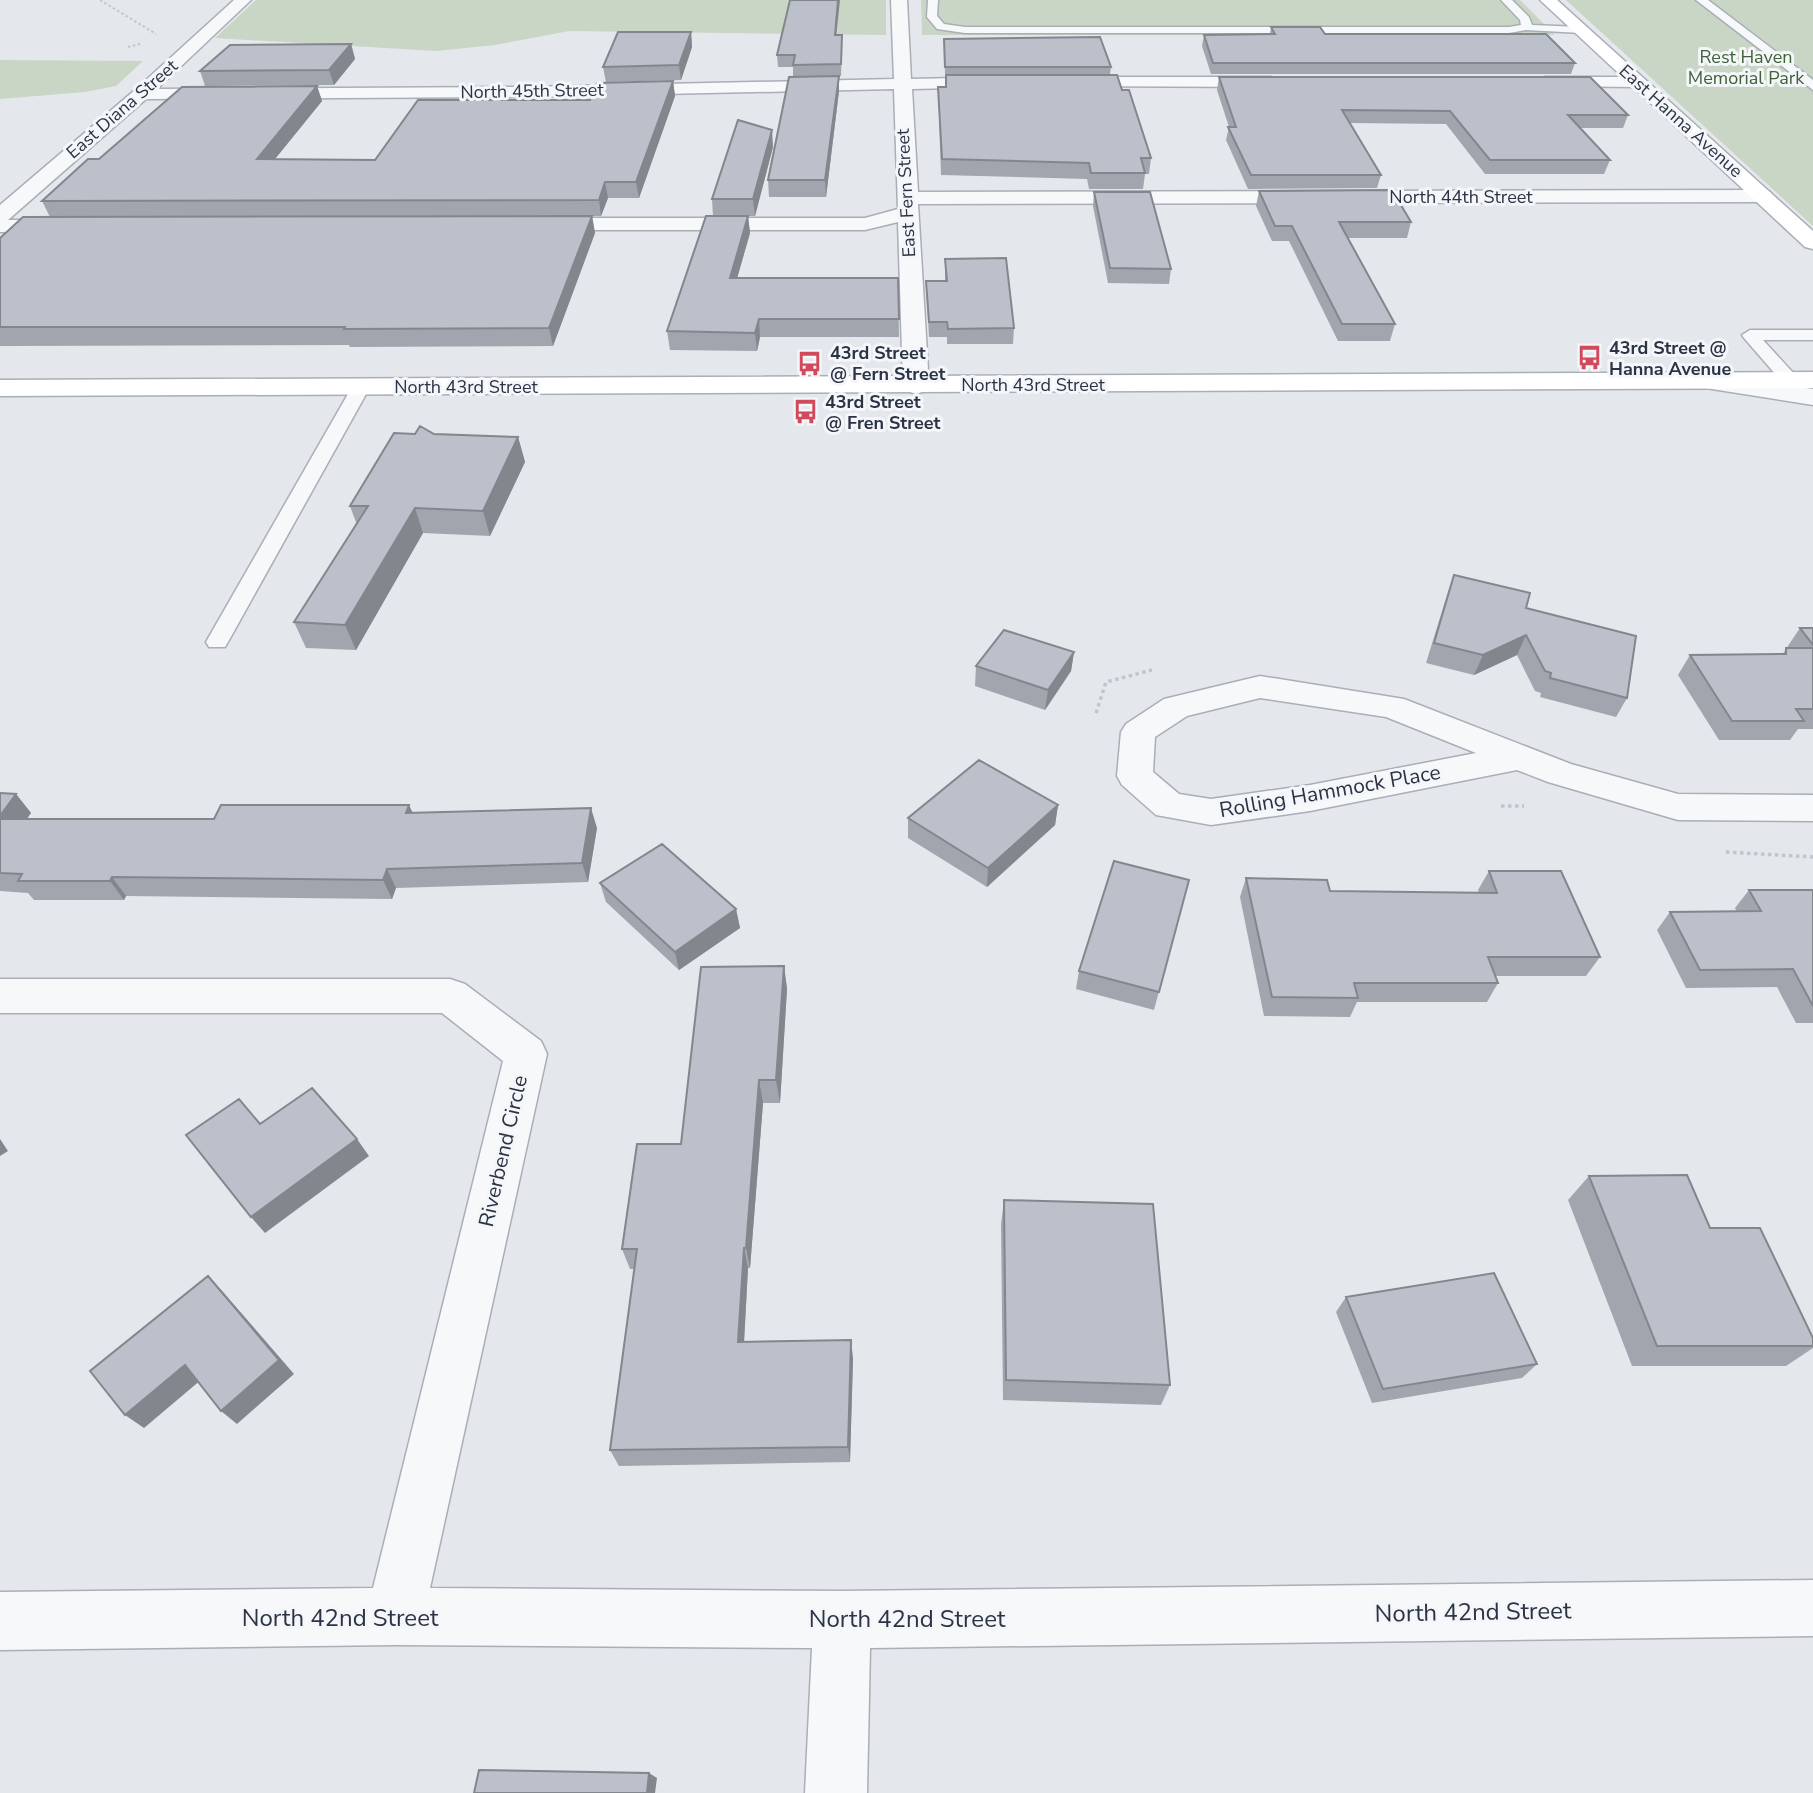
<svg xmlns="http://www.w3.org/2000/svg" width="1813" height="1793" viewBox="0 0 1813 1793" font-family="'Nunito Sans',sans-serif">
<rect width="100%" height="100%" fill="#e4e7ec"/>
<path fill="#c9d6c5" d="M 256,0 L 886,0 L 886,35 L 569,31 L 495,45 L 436,51 L 215,38 Z
M 921,0 L 1520,0 L 1555,35 L 922,35 Z
M 1566,0 L 1813,0 L 1813,226 Z
M 0,60 L 143,61 L 116,86 L 85,92 L 0,99 Z"/>
<g fill="none" stroke-linecap="round" stroke-linejoin="round">
<defs>
<path id="lane" d="M 928,0 L 938,0 L 937,16 L 944,24 L 965,27 L 1509,27 L 1521,25 L 1520,20 L 1501,0 L 1512,0 L 1529,17 L 1532,25 L 1581,27 L 1587,30 L 1581,33 L 1526,30 L 1509,33 L 965,33 L 937,29 L 927,17 Z
M 1696,0 L 1708,0 L 1813,80 L 1813,90 Z
M 1750,330 L 1813,330 L 1813,340 L 1763,340 L 1796,376 L 1799,380 L 1796,384 L 1784,384 L 1744,338 L 1742,335 Z
M 361,382 L 370,387 L 228,642 L 225,647 L 209,647 L 206,642 L 352,387 Z"/>
<path id="street" d="M 234,0 L 251,0 L 157,89 L 527,87 L 894,79 L 891,0 L 907,0 L 911,79 L 998,77 L 1007,82 L 998,87 L 912,89 L 918,192 L 1763,190 L 1770,192 L 1773,196 L 1770,200 L 1763,202 L 918,204 L 929,386 L 925,391 L 916,394 L 907,391 L 903,386 L 898,222 L 865,230 L 540,230 L 533,228 L 529,224 L 533,220 L 540,218 L 865,218 L 898,209 L 894,89 L 527,97 L 146,99 L 8,220 L 66,220 L 74,221 L 77,226 L 74,231 L 0,232 L 0,205 L 135,90 Z
M 1069,77 L 1271,77 L 1280,82 L 1271,87 L 1063,86 L 1060,82 Z
M 1545,77 L 1637,77 L 1646,82 L 1637,87 L 1539,86 L 1536,82 Z
M 1708,374 L 1813,389 L 1813,405 L 1699,387 L 1695,382 L 1699,377 Z
M 1260,676 L 1404,699 L 1571,764 L 1678,794 L 1813,795 L 1813,821 L 1678,820 L 1548,782 L 1517,770 L 1310,811 L 1211,825 L 1156,815 L 1122,785 L 1117,776 L 1121,732 L 1126,724 L 1164,699 ZM 1260,698 L 1386,717 L 1476,753 L 1310,785 L 1211,799 L 1179,794 L 1153,772 L 1155,737 L 1187,716 Z
M 0,979 L 450,979 L 465,984 L 541,1041 L 547,1054 L 430,1588 L 842,1591 L 1813,1580 L 1813,1636 L 870,1648 L 867,1793 L 805,1793 L 812,1648 L 395,1645 L 0,1650 L 0,1592 L 373,1588 L 503,1061 L 442,1013 L 0,1013 Z"/>
<path id="secondary" d="M 1540,0 L 1557,0 L 1813,231 L 1813,249 L 1805,247 Z
M 1813,372 L 1813,388 L 0,396 L 0,380 Z"/>
</defs>
<use href="#lane" stroke="#a9aeb7" stroke-width="3"/>
<use href="#street" stroke="#a9aeb7" stroke-width="3"/>
<use href="#secondary" stroke="#a9aeb7" stroke-width="3"/>
<path stroke="#c2c5cb" stroke-width="2" stroke-dasharray="2.5 2.5" stroke-linecap="butt" d="M 100,0 L 156,34
M 128,47 L 140,44"/>
<path stroke="#c2c5cb" stroke-width="3.5" stroke-dasharray="3.5 3.5" stroke-linecap="butt" d="M 1096,713 L 1106,682 L 1152,670
M 1501,806 L 1524,806
M 1726,852 L 1813,857"/>
<use href="#lane" fill="#f7f8fa" fill-rule="evenodd"/>
<use href="#street" fill="#f7f8fa" fill-rule="evenodd"/>
<use href="#secondary" fill="#fff" fill-rule="evenodd"/>
</g>
<path fill="#a1a5ae" d="M 1271,27 L 1325,34 L 1575,63 L 1571,74 L 1211,74 L 1202,46 L 1204,35 L 1270,34 Z
M 691,32 L 692,47 L 681,80 L 606,82 L 603,67 Z
M 836,35 L 842,47 L 841,76 L 839,76 L 839,91 L 826,197 L 769,197 L 768,180 L 793,77 L 793,67 L 778,67 L 777,55 Z
M 944,39 L 1111,67 L 1110,74 L 945,74 Z
M 351,44 L 355,59 L 334,85 L 205,86 L 200,71 Z
M 946,75 L 1122,90 L 1151,158 L 1149,174 L 1145,174 L 1143,189 L 1089,189 L 1087,179 L 941,175 L 938,87 L 945,87 Z
M 1219,77 L 1628,115 L 1623,128 L 1580,128 L 1610,160 L 1604,174 L 1485,174 L 1446,124 L 1350,123 L 1381,175 L 1377,188 L 1248,189 L 1226,140 L 1229,127 L 1217,90 Z
M 673,81 L 675,96 L 639,198 L 608,198 L 601,216 L 592,216 L 595,233 L 553,346 L 350,347 L 349,345 L 0,346 L 0,238 L 50,217 L 42,201 L 99,159 L 317,86 L 322,101 L 275,159 L 375,160 L 590,100 Z
M 773,147 L 755,216 L 748,216 L 750,233 L 737,278 L 898,278 L 899,337 L 760,337 L 757,351 L 670,350 L 667,331 L 713,216 L 712,199 Z
M 1259,191 L 1411,222 L 1407,238 L 1348,238 L 1395,324 L 1390,341 L 1338,341 L 1289,241 L 1272,241 L 1256,206 Z
M 1094,192 L 1171,269 L 1169,284 L 1108,283 L 1093,206 Z
M 945,259 L 1014,328 L 1013,344 L 947,344 L 947,337 L 929,337 L 926,281 L 945,281 Z
M 434,434 L 518,437 L 525,462 L 490,536 L 423,533 L 356,650 L 306,648 L 294,622 L 357,525 L 350,506 Z
M 1454,575 L 1526,608 L 1627,698 L 1616,717 L 1540,697 L 1541,693 L 1535,691 L 1517,655 L 1474,675 L 1426,663 L 1447,595 Z
M 1800,628 L 1813,628 L 1813,729 L 1798,729 L 1790,740 L 1719,740 L 1678,675 L 1690,655 L 1782,655 Z
M 1074,652 L 1071,671 L 1045,710 L 975,686 L 976,666 Z
M 0,793 L 16,794 L 31,813 L 26,819 L 214,819 L 412,812 L 597,828 L 588,882 L 396,888 L 392,899 L 126,896 L 124,900 L 34,900 L 28,893 L 0,891 Z
M 1058,805 L 1055,825 L 987,887 L 908,838 L 908,818 Z
M 1489,871 L 1600,957 L 1586,976 L 1495,976 L 1498,983 L 1487,1002 L 1357,1002 L 1350,1017 L 1264,1016 L 1240,897 L 1246,878 L 1330,891 L 1479,893 L 1478,890 Z
M 1189,880 L 1154,1010 L 1076,989 L 1079,971 Z
M 600,883 L 736,909 L 740,928 L 679,970 L 606,902 Z
M 1749,890 L 1813,890 L 1813,1023 L 1796,1023 L 1777,987 L 1686,988 L 1657,930 L 1670,912 L 1737,912 L 1735,908 Z
M 784,966 L 787,989 L 780,1103 L 763,1103 L 750,1268 L 748,1268 L 744,1342 L 853,1358 L 850,1462 L 619,1466 L 610,1450 L 635,1269 L 630,1269 L 622,1249 Z
M 1589,1176 L 1710,1228 L 1813,1338 L 1813,1348 L 1786,1366 L 1632,1366 L 1568,1200 Z
M 1004,1200 L 1170,1385 L 1161,1405 L 1003,1400 L 1001,1224 Z
M 1346,1297 L 1537,1364 L 1522,1378 L 1372,1403 L 1336,1312 Z"/>
<path fill="#83868d" d="M 838,0 L 840,0 L 835,47 L 835,35 Z
M 691,32 L 692,47 L 681,80 L 679,65 Z
M 351,44 L 355,59 L 334,85 L 329,70 Z
M 839,76 L 839,91 L 826,197 L 825,180 Z
M 673,81 L 675,96 L 639,198 L 636,182 Z
M 317,86 L 322,101 L 262,175 L 257,159 Z
M 772,130 L 773,147 L 755,216 L 753,199 Z
M 605,182 L 608,198 L 601,216 L 599,200 Z
M 592,216 L 595,233 L 553,346 L 549,328 Z
M 748,216 L 750,233 L 732,296 L 730,278 Z
M 759,319 L 760,337 L 757,351 L 755,333 Z
M 518,437 L 525,462 L 490,536 L 483,511 Z
M 415,508 L 423,533 L 356,650 L 345,625 Z
M 1526,635 L 1517,655 L 1474,675 L 1483,655 Z
M 1074,652 L 1071,671 L 1045,710 L 1048,690 Z
M 16,794 L 31,813 L 13,839 L 0,823 L 0,816 Z
M 409,805 L 418,824 L 406,813 Z
M 1058,805 L 1055,825 L 987,887 L 988,868 Z
M 591,808 L 597,828 L 588,882 L 582,863 Z
M 387,869 L 396,888 L 392,899 L 383,880 Z
M 112,877 L 126,896 L 124,900 L 110,881 Z
M 736,909 L 740,928 L 679,970 L 675,952 Z
M 784,966 L 787,989 L 780,1103 L 776,1080 Z
M 759,1080 L 763,1103 L 750,1268 L 746,1248 Z
M 0,1139 L 8,1151 L 0,1156 Z
M 357,1139 L 369,1156 L 265,1233 L 251,1217 Z
M 744,1248 L 748,1268 L 743,1360 L 738,1342 Z
M 208,1276 L 223,1292 L 294,1374 L 237,1424 L 221,1411 Z
M 851,1340 L 853,1358 L 850,1462 L 848,1447 Z
M 185,1365 L 202,1379 L 144,1428 L 125,1415 Z
M 649,1773 L 657,1778 L 655,1793 L 647,1793 Z"/>
<path fill="#bbc0ca" stroke="#83868d" stroke-width="2" d="M 790,0 L 838,0 L 835,35 L 842,35 L 841,64 L 793,65 L 795,55 L 777,55 Z
M 1271,27 L 1320,27 L 1325,34 L 1546,34 L 1575,63 L 1213,63 L 1204,35 L 1275,34 Z
M 618,32 L 691,32 L 679,65 L 603,67 Z
M 1100,37 L 1111,67 L 945,67 L 944,39 Z
M 351,44 L 329,70 L 200,71 L 230,45 Z
M 946,75 L 1117,75 L 1122,90 L 1129,90 L 1151,158 L 1141,158 L 1145,173 L 1091,173 L 1089,163 L 942,159 L 938,87 L 946,87 Z
M 839,76 L 825,180 L 768,180 L 789,77 Z
M 1219,77 L 1590,77 L 1628,115 L 1568,115 L 1610,160 L 1490,160 L 1450,111 L 1342,110 L 1381,175 L 1251,175 L 1228,127 L 1236,127 Z
M 673,81 L 636,182 L 605,182 L 599,200 L 42,201 L 88,159 L 99,159 L 182,87 L 317,86 L 257,159 L 375,160 L 418,100 L 590,100 L 597,83 Z
M 738,120 L 772,130 L 753,199 L 712,199 Z
M 1392,190 L 1411,222 L 1339,222 L 1395,324 L 1342,324 L 1292,226 L 1275,226 L 1259,191 Z
M 1094,192 L 1150,192 L 1171,269 L 1110,268 Z
M 592,216 L 549,328 L 344,329 L 345,327 L 0,327 L 0,238 L 23,217 Z
M 706,216 L 748,216 L 730,278 L 898,278 L 899,319 L 759,319 L 755,333 L 667,331 Z
M 1006,258 L 1014,328 L 948,329 L 947,322 L 929,322 L 926,281 L 947,281 L 945,259 Z
M 420,426 L 434,434 L 518,437 L 483,511 L 415,508 L 345,625 L 294,622 L 368,506 L 350,506 L 394,433 L 415,434 Z
M 1454,575 L 1530,593 L 1526,608 L 1636,636 L 1627,698 L 1550,678 L 1551,673 L 1545,671 L 1526,635 L 1483,655 L 1434,643 Z
M 1800,628 L 1813,628 L 1813,645 Z
M 1004,630 L 1074,652 L 1048,690 L 976,666 Z
M 1786,648 L 1813,648 L 1813,709 L 1796,709 L 1804,721 L 1732,721 L 1690,655 L 1786,654 Z
M 979,760 L 1058,805 L 988,868 L 908,818 Z
M 0,793 L 16,794 L 0,816 Z
M 221,805 L 409,805 L 406,813 L 591,808 L 582,863 L 387,869 L 383,880 L 112,877 L 110,881 L 18,881 L 22,874 L 0,873 L 0,819 L 214,819 Z
M 662,844 L 736,909 L 675,952 L 600,883 Z
M 1114,861 L 1189,880 L 1159,992 L 1079,971 Z
M 1489,871 L 1561,871 L 1600,957 L 1488,957 L 1498,983 L 1354,983 L 1358,998 L 1272,997 L 1246,878 L 1327,880 L 1330,891 L 1497,893 Z
M 1749,890 L 1813,890 L 1813,1006 L 1793,969 L 1700,970 L 1670,912 L 1761,911 Z
M 784,966 L 776,1080 L 759,1080 L 746,1248 L 744,1248 L 738,1342 L 851,1340 L 848,1447 L 610,1450 L 637,1249 L 622,1249 L 637,1144 L 681,1144 L 701,967 Z
M 312,1088 L 357,1139 L 251,1217 L 186,1135 L 239,1099 L 260,1124 Z
M 1687,1175 L 1710,1228 L 1760,1228 L 1813,1338 L 1813,1346 L 1657,1346 L 1589,1176 Z
M 1004,1200 L 1153,1204 L 1170,1385 L 1006,1380 Z
M 1494,1273 L 1537,1364 L 1383,1389 L 1346,1297 Z
M 208,1276 L 279,1360 L 221,1411 L 185,1365 L 125,1415 L 90,1371 Z
M 479,1770 L 649,1773 L 647,1793 L 474,1793 Z"/>
<defs>
<symbol id="bus-bare" viewBox="-9 -9 18 18"><path d="M-5-6H5V4H4V6H2V4H-2V6H-4V4H-5ZM-3.5-4V0h7V-4ZM-3.5 1.2v1.5H-2V1.2ZM2 1.2v1.5H3.5V1.2Z" fill="#d1495b" stroke="#f4f6f9" stroke-width="2.5" paint-order="stroke"/></symbol>
</defs>
<g fill-rule="evenodd">
<use href="#bus-bare" x="1572" y="340" width="35" height="35"/>
<use href="#bus-bare" x="792" y="346" width="35" height="35"/>
<use href="#bus-bare" x="788" y="394" width="35" height="35"/>
</g>
<g text-anchor="middle" dominant-baseline="central" stroke-width="6" stroke-linejoin="round" paint-order="stroke">
<g font-size="18" fill="#3f6138" stroke="#f4f6f9">
<text x="1746" y="57">Rest Haven<tspan x="1746" dy="21">Memorial Park</tspan></text>
</g>
<g font-size="18" fill="#2b3445" stroke="#f4f6f9">
<text transform="translate(532 91) rotate(-1)">North 45th Street</text>
<text transform="translate(122 109) rotate(-41)">East Diana Street</text>
<text transform="translate(1681 121) rotate(42)">East Hanna Avenue</text>
<text transform="translate(906 193) rotate(-93)">East Fern Street</text>
<text x="1461" y="197">North 44th Street</text>
<text x="1033" y="385">North 43rd Street</text>
<text x="466" y="387">North 43rd Street</text>
</g>
<g font-size="18" font-weight="bold" fill="#2b3445" stroke="#f4f6f9" text-anchor="start">
<text x="1609" y="348">43rd Street @<tspan x="1609" dy="21">Hanna Avenue</tspan></text>
<text x="830" y="353">43rd Street<tspan x="830" dy="21">@ Fern Street</tspan></text>
<text x="825" y="402">43rd Street<tspan x="825" dy="21">@ Fren Street</tspan></text>
</g>
<g font-size="21" fill="#2b3445" stroke="#f4f6f9">
<text transform="translate(1330 791) rotate(-10)">Rolling Hammock Place</text>
<text transform="translate(503 1151) rotate(-77)">Riverbend Circle</text>
</g>
<g font-size="24" fill="#2b3445" stroke="#f4f6f9">
<text transform="translate(1473 1612) rotate(-1)">North 42nd Street</text>
<text x="340" y="1618">North 42nd Street</text>
<text x="907" y="1619">North 42nd Street</text>
</g>
</g>
</svg>
